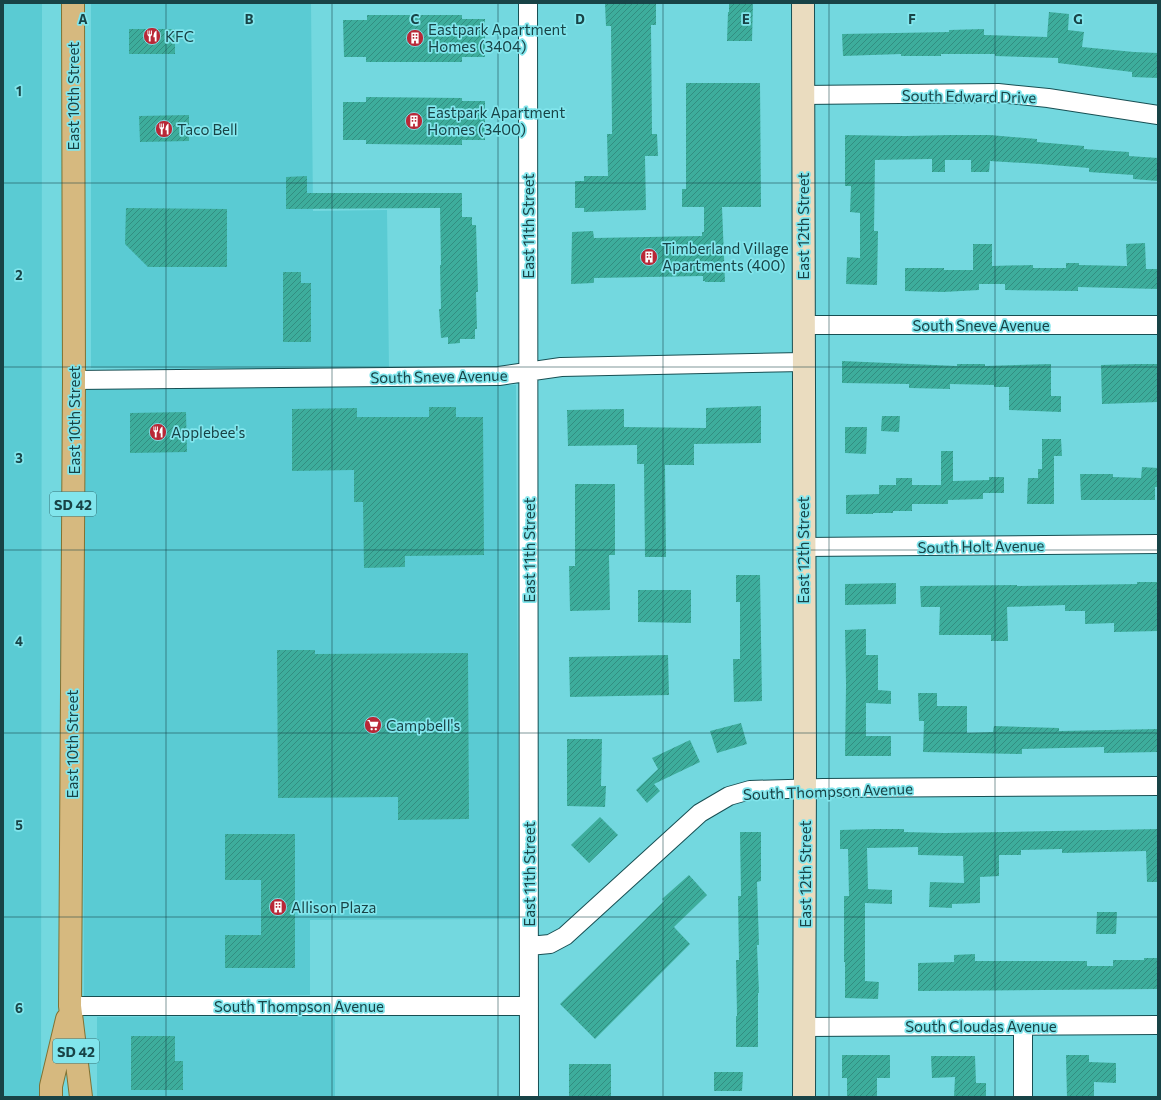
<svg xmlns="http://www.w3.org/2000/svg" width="1161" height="1100" viewBox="0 0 1161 1100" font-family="Commissioner,sans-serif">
<defs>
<pattern id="building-hatch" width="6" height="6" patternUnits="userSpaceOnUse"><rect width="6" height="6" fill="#3dad9c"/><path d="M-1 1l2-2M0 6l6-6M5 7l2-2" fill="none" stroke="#328e81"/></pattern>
</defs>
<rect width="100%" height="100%" fill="#73d8df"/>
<path fill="#5acbd3" d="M 3,3 L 42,3 L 41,1097 L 3,1097 Z
M 91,3 L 311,3 L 313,211 L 387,210 L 389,370 L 91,368 Z
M 516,385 L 519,919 L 310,920 L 310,995 L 84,996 L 81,387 Z
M 335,1016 L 335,1097 L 97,1097 L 97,1017 Z"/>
<path fill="url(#building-hatch)" d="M 656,3 L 656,25 L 651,25 L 652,134 L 657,134 L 658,156 L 645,156 L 646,210 L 584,212 L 584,208 L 575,208 L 575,181 L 584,181 L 584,176 L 608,176 L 607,134 L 612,134 L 611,26 L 606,26 L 605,4 Z
M 729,3 L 753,3 L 752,41 L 727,41 L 728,12 L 729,12 Z
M 1049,12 L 1069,14 L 1068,30 L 1084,32 L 1082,47 L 1134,52 L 1158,53 L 1158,78 L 1132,77 L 1132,72 L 1058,63 L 1058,58 L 995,56 L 995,54 L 941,54 L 941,56 L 901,56 L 901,54 L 843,56 L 842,34 L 949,32 L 949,30 L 984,29 L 984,35 L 1047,37 Z
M 367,15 L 462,15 L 462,19 L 485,19 L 485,57 L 462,57 L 462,62 L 366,62 L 366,57 L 344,57 L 343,20 L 367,20 Z
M 129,29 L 175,29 L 175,54 L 129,54 Z
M 686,83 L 760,83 L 761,207 L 722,207 L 725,282 L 705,282 L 705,281 L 703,281 L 703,276 L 594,278 L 594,282 L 593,283 L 571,284 L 572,232 L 593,231 L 594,238 L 702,236 L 702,232 L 704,232 L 704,207 L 682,207 L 682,189 L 686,189 Z
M 366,97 L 462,98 L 462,101 L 485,101 L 485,140 L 462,140 L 462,145 L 366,144 L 366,140 L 343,140 L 343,102 L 366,102 Z
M 189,115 L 189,141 L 140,142 L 139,116 Z
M 845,135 L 905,136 L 950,135 L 990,135 L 1037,139 L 1037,142 L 1084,146 L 1084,149 L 1129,152 L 1129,156 L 1158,158 L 1158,181 L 1133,179 L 1133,175 L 1089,172 L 1089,168 L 1040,164 L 990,161 L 989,172 L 971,172 L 971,160 L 945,160 L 945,172 L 932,172 L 932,159 L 875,160 L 874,231 L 878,231 L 877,285 L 846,284 L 847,257 L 860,258 L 860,213 L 850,212 L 851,186 L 845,186 Z
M 307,176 L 307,193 L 462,193 L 462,217 L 472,217 L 472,225 L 476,225 L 478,292 L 476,292 L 477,329 L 475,329 L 475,339 L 460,339 L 460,343 L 448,344 L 448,337 L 441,338 L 439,309 L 441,309 L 440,265 L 441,265 L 440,208 L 286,209 L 286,177 Z
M 126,208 L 227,209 L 227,267 L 148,267 L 125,244 Z
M 1145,243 L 1146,269 L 1158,269 L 1158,289 L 1078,287 L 1078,291 L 1005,290 L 1005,284 L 979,284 L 979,290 L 943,292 L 905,291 L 905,268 L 944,268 L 944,270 L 973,270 L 973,244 L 992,244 L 992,266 L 1033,265 L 1033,268 L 1066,268 L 1066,263 L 1079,263 L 1079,265 L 1127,266 L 1126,244 Z
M 283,272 L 301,272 L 301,283 L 311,283 L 311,342 L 283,342 Z
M 842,361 L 957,366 L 957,364 L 985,364 L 985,366 L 1051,364 L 1051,396 L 1061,396 L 1061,412 L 1009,410 L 1009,387 L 994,387 L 994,385 L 950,384 L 950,389 L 909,388 L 909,384 L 842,383 Z
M 1137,364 L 1158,364 L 1158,402 L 1102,404 L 1101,365 Z
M 761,406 L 761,443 L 694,444 L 694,465 L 665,465 L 666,557 L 645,557 L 644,464 L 637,464 L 637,445 L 568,446 L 567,410 L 624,409 L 624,427 L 706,428 L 706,408 Z
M 429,407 L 456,407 L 456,417 L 483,417 L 484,555 L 405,556 L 405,567 L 364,568 L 363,502 L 354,502 L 354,470 L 292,471 L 292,409 L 357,408 L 357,417 L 429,417 Z
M 186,412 L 187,452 L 130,453 L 130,413 Z
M 882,416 L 900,416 L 899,432 L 881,431 Z
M 845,427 L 867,427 L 866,454 L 845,453 Z
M 1042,439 L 1061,439 L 1062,456 L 1054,456 L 1054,504 L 1027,504 L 1028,478 L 1038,478 L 1038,469 L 1042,469 Z
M 941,451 L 953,451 L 953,481 L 989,480 L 989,477 L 1004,477 L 1004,493 L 983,493 L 983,499 L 948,500 L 948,504 L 912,504 L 912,511 L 893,511 L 893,513 L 873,513 L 873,514 L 846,514 L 846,495 L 879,494 L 879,485 L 896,485 L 896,478 L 912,478 L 912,485 L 941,485 Z
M 1142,467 L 1158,468 L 1158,487 L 1155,487 L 1155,500 L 1081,500 L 1080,474 L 1113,474 L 1113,477 L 1141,478 Z
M 575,484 L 615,484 L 615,555 L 609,555 L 610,610 L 570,611 L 569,566 L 575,566 Z
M 736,575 L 760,575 L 762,701 L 734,702 L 733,659 L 740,659 L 740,602 L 736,602 Z
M 1137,582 L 1158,582 L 1158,631 L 1114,632 L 1114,623 L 1085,624 L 1085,611 L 1065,611 L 1065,605 L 1007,607 L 1008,641 L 991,641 L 991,635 L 939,635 L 940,607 L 921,607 L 920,586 L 1017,585 L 1017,586 L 1137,584 Z
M 896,583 L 896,604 L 845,605 L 845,584 Z
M 638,590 L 691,590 L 691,623 L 638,622 Z
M 866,629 L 866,655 L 878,655 L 878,690 L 891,691 L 891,704 L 866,703 L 866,736 L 891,736 L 891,756 L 845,756 L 846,685 L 845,630 Z
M 277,650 L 315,650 L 315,654 L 468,653 L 469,819 L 398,820 L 398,797 L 278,798 Z
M 668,655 L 669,695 L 570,697 L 569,657 Z
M 918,693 L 937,693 L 937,706 L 967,706 L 967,733 L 993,732 L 994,726 L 1059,728 L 1059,731 L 1158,729 L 1158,752 L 1104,753 L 1104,747 L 1022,749 L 1022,754 L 923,752 L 924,721 L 919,721 Z
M 741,723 L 747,744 L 717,753 L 710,731 Z
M 567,739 L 602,739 L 601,786 L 606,786 L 605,807 L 567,806 Z
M 690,740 L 700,762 L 654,784 L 660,791 L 647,803 L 636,790 L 658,769 L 652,758 Z
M 600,817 L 618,835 L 589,863 L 571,845 Z
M 875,829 L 904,829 L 904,832 L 945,833 L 1158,829 L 1158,882 L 1147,882 L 1146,851 L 1062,853 L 1062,849 L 1021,850 L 1021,855 L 999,855 L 999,876 L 980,877 L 980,903 L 952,904 L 952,908 L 929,907 L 930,882 L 964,883 L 963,856 L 918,855 L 918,847 L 867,848 L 868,889 L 892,890 L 892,904 L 865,903 L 865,981 L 879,982 L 878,999 L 845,998 L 845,962 L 844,962 L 844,896 L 849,896 L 848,849 L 840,849 L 840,830 Z
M 740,832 L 761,832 L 761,881 L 757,882 L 759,945 L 757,945 L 759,993 L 758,993 L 758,1047 L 736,1047 L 736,1016 L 737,1016 L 736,960 L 739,960 L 738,896 L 741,896 Z
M 225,834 L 295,834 L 295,968 L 225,968 L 225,935 L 261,935 L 261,880 L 225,880 Z
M 689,875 L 707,895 L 674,927 L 690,944 L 595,1039 L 560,1004 L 664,901 L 662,899 Z
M 1097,912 L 1117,912 L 1116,934 L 1096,934 Z
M 975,954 L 975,961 L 1087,961 L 1087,966 L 1113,966 L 1113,960 L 1144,960 L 1144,958 L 1158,958 L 1158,989 L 918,991 L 918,963 L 954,962 L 954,955 Z
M 131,1036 L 175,1036 L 175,1061 L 183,1061 L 183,1090 L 131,1090 Z
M 842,1055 L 890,1055 L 890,1078 L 877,1078 L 877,1097 L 847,1097 L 847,1078 L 842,1078 Z
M 1066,1055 L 1089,1055 L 1089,1062 L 1116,1063 L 1116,1083 L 1094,1082 L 1094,1097 L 1067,1097 Z
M 931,1056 L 975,1056 L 976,1083 L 986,1083 L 986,1097 L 954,1097 L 955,1077 L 932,1078 Z
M 569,1064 L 611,1064 L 611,1097 L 569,1097 Z
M 714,1072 L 743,1072 L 742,1091 L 714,1091 Z"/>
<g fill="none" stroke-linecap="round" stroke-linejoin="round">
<defs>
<path id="street" d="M 528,3 L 529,1097
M 802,95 L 998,93 L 1048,98 L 1158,115
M 803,325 L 1158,325
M 74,380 L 499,376 L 561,367 L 803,362
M 803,547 L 1158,544
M 529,946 L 550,944 L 565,936 L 700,813 L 729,796 L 750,790 L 823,788 L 1158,786
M 70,1006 L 529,1006
M 1023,1026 L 1023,1097
M 804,1027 L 1158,1025"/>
<path id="secondary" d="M 803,3 L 805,768 L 804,1097"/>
<path id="primary" d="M 73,3 L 74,380 L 70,1006 L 81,1097
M 51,1097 L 51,1086 L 67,1019"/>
</defs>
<use href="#street" stroke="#184f53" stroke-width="20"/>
<use href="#secondary" stroke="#184f53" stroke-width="24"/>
<use href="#primary" stroke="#817233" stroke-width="24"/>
<use href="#street" stroke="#fff" stroke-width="18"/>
<use href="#secondary" stroke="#eadcbf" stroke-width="22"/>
<use href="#primary" stroke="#d6b97f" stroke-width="22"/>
</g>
<path fill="none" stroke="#184346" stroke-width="1" stroke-opacity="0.55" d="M 166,3 L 166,1097M 332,3 L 332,1097M 498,3 L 498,1097M 663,3 L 663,1097M 829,3 L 829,1097M 995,3 L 995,1097M 3,183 L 1158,183M 3,367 L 1158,367M 3,550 L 1158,550M 3,733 L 1158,733M 3,917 L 1158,917"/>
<defs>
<symbol id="restaurant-disc" viewBox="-11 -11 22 22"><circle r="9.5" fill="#b92837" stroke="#81e5ec"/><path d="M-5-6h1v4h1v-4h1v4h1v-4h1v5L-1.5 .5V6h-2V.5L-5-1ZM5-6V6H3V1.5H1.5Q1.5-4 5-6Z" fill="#fff"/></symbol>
<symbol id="building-disc" viewBox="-11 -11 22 22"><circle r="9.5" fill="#b92837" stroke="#81e5ec"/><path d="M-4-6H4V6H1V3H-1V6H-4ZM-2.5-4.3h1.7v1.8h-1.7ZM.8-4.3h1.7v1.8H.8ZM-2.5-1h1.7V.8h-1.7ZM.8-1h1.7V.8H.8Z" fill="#fff"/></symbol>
<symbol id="supermarket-disc" viewBox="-11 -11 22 22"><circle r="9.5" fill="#b92837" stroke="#81e5ec"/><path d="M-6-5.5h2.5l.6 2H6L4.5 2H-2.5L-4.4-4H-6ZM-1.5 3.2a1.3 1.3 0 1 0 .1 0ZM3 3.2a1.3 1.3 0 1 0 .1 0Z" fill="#fff"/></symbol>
</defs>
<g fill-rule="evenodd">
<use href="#restaurant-disc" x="142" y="26" width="20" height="20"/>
<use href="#building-disc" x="405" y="28" width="20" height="20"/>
<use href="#building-disc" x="404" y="111" width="20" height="20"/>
<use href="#restaurant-disc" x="154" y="119" width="20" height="20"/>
<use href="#building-disc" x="639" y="247" width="20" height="20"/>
<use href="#restaurant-disc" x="148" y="422" width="20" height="20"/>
<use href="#supermarket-disc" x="363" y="715" width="20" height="20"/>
<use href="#building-disc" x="268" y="897" width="20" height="20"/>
</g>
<g text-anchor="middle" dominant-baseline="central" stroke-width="3.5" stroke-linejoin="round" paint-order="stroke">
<g fill="#81e5ec" stroke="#387478" stroke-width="1">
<rect x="50" y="492" width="46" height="24" rx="3"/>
<rect x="53" y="1039" width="46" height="24" rx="3"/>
</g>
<g font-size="14" font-weight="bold" fill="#184346">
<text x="73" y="504">SD 42</text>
<text x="76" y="1051">SD 42</text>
</g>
<g font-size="15" fill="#184346" stroke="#81e5ec" text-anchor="start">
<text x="428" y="29">Eastpark Apartment<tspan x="428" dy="17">Homes (3404)</tspan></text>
<text x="165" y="36">KFC</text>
<text x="427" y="112">Eastpark Apartment<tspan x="427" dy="17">Homes (3400)</tspan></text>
<text x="177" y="129">Taco Bell</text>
<text x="662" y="248">Timberland Village<tspan x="662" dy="17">Apartments (400)</tspan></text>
<text x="171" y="432">Applebee's</text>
<text x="386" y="725">Campbell's</text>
<text x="291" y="907">Allison Plaza</text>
</g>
<g font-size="15" fill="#184346" stroke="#81e5ec">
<text transform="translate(73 96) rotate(-90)">East 10th Street</text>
<text transform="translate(969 96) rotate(1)">South Edward Drive</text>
<text transform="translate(528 226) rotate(-90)">East 11th Street</text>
<text transform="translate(803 226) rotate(-90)">East 12th Street</text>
<text x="981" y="325">South Sneve Avenue</text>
<text transform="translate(439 376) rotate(-1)">South Sneve Avenue</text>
<text transform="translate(74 420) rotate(-90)">East 10th Street</text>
<text transform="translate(981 546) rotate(-1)">South Holt Avenue</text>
<text transform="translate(529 550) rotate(-90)">East 11th Street</text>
<text transform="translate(803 550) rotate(-90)">East 12th Street</text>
<text transform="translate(72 744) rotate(-90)">East 10th Street</text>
<text transform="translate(828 791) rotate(-2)">South Thompson Avenue</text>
<text transform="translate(529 874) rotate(-90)">East 11th Street</text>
<text transform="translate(805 874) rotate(-90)">East 12th Street</text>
<text x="299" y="1006">South Thompson Avenue</text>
<text x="981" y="1026">South Cloudas Avenue</text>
</g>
</g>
<g font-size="13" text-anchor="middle" font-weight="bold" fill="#184346" stroke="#81e5ec" stroke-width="3.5" stroke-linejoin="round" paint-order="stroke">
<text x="83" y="24">A</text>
<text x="249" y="24">B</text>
<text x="415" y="24">C</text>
<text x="580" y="24">D</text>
<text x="746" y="24">E</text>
<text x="912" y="24">F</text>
<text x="1078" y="24">G</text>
<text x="19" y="96">1</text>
<text x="19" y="280">2</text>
<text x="19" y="463">3</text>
<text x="19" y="646">4</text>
<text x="19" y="830">5</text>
<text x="19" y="1013">6</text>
</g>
<rect width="1161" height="1100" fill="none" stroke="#184346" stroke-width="8"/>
</svg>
